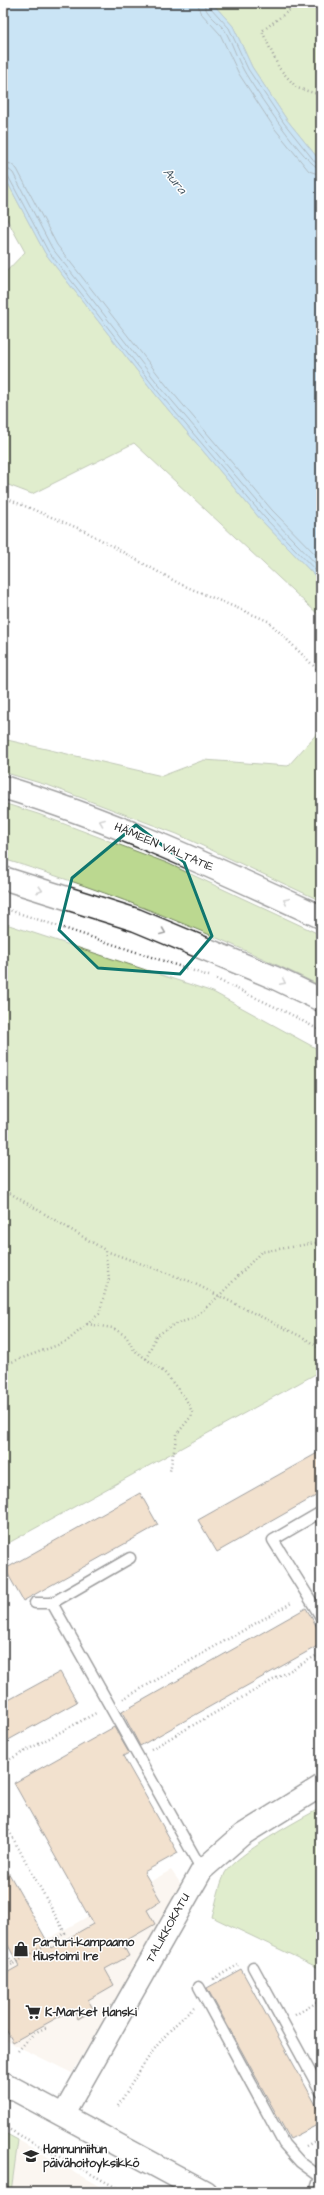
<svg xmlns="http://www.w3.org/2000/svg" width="324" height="2195" viewBox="0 0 324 2195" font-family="'Architects Daughter',sans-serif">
<rect width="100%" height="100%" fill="#fff"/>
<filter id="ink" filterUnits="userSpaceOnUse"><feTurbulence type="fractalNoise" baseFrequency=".025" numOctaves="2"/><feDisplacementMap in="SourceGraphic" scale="8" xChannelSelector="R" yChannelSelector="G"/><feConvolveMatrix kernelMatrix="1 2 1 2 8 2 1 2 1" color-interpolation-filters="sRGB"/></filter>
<g filter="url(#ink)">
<path fill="#f6ebdf" d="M 171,1870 L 183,1887 L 72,2073 L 3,2039 L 3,1964 Z
M 18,2140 L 109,2192 L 11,2192 Z"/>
<path fill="#bbd890" stroke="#73825e" d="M 212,3 L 321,3 L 321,162 L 287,120 L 252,67 L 233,26 Z
M 3,174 L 45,253 L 156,395 L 261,520 L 321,582 L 321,617 L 134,443 L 32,494 L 3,483 L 3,275 L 25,252 L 3,212 Z
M 321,729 L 321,901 L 177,834 L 50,786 L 3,772 L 3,739 L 162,776 L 204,760 L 288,766 Z
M 3,803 L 38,814 L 167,863 L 321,935 L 321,986 C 219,936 112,892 3,859 Z
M 3,923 L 213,992 L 321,1051 L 321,1371 L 3,1546 Z
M 321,1808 L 321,1969 L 212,1917 C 216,1903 219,1886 225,1873 C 235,1855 301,1818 321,1808 Z
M 3,2132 L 18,2140 L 11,2192 L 3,2192 Z"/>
<path fill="#8ac4e9" stroke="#64879d" d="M 3,3 L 212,3 L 233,26 L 252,67 L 287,120 L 321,162 L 321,582 L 261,520 L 156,395 L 45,253 L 3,174 Z"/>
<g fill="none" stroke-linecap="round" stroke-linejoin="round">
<path stroke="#516877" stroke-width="1" d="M 198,3 L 200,12 L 220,34 L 239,74 L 275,129 L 309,171 L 321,175
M 204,3 C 205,15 220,22 226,32 C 233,45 237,59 244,71 C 253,87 307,168 321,169
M 209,3 L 210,7 L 229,28 L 248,69 L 284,123 L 316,163 L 321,164
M 3,162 L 11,164 L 17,169 L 57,245 L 167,386 L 272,510 L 321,560
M 3,168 L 8,169 L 13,173 L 52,248 L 162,389 L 268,514 L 321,569
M 3,173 L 8,176 L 48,251 L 159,393 L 264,517 L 321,576"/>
</g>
<path fill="#e2bc93" stroke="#2b2b2b" d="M 321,1451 L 321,1493 L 217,1552 L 198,1520 Z
M 140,1493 L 158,1525 L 23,1601 L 5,1569 Z
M 306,1608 L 321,1634 L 321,1644 L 140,1746 L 122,1712 Z
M 60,1672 L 77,1702 L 3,1743 L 3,1703 Z
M 114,1727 L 129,1753 L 123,1756 L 178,1853 L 144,1872 L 161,1901 L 147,1910 L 155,1924 L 122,1943 L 129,1956 L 105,1969 L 114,1985 L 88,2000 L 94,2010 L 78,2019 L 73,2009 L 13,2042 L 3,2024 L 3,1975 L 19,1966 L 3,1936 L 3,1863 L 51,1948 L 93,1924 L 14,1783 Z
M 241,1969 L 321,2114 L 321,2123 L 290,2139 L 207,1988 Z"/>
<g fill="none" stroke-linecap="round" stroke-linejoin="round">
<defs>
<path id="lane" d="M 321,1512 L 273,1540 L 321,1617
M 35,1603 L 52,1603 L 130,1558
M 52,1603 L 202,1870
M 253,1967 L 321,2092
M 199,1987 L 284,2144 L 300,2162 L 319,2176
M 315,2192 L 321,2174"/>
<path id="street" d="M 63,2115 L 202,1870 L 242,1835 L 321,1786"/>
<path id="secondary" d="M 3,2083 L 205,2192"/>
<path id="highway" d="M 3,787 C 113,820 217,869 321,917
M 3,878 L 136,920 L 275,978 L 321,1000"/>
</defs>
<use href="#lane" stroke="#2b2b2b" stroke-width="13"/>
<use href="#street" stroke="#2b2b2b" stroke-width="24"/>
<use href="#secondary" stroke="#2b2b2b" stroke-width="25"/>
<use href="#highway" stroke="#2b2b2b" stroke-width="25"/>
<path stroke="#2b2b2b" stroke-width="2.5" stroke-dasharray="1 3" stroke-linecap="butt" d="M 299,3 L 262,31 L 279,68 L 297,88 L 321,95
M 3,497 L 85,531 L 180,584 L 268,621 L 321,673
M 3,908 L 209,976
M 216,979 L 290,1014 L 321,1031
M 3,1189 L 105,1250 L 109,1278 L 99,1314 L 66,1342 L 9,1363 L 3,1363
M 106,1251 L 189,1281 L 304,1338 L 321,1349
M 87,1324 L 113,1328 L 126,1336 L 134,1350 L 164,1372 L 186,1399 L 193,1414 L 177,1434 L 170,1471
M 146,1359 L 156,1336 L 173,1325 L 194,1318 L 219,1296 L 261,1252 L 321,1242
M 123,1699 L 293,1602
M 151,1749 L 321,1653
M 3,1763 L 96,1713
M 3,1820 L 65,1933 L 13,1964
M 3,1948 L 13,1964 L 3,1969
M 213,1979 L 238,1965
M 295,2015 L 321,2000
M 18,2051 L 34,2033 L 47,2027
M 118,2106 C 142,2067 157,2038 194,2008
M 3,2126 L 124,2192
M 306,2146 L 321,2138"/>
<use href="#lane" stroke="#fff" stroke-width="10"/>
<use href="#street" stroke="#fff" stroke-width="21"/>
<use href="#secondary" stroke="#fff" stroke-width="22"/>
<use href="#highway" stroke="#fff" stroke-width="22"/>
</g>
<defs><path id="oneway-chevron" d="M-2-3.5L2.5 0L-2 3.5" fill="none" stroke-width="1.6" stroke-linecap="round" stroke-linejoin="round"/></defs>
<g stroke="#a0a0a0">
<use href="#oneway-chevron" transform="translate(102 822) rotate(-159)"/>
<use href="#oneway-chevron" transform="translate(40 890) rotate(17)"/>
<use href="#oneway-chevron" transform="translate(286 901) rotate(-155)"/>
<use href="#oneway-chevron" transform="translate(163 932) rotate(22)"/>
<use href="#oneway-chevron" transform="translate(283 982) rotate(26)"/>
</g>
</g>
<path d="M0 0H324V2195H0ZM 136,825 L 184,862 L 212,936 L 180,974 L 98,968 L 59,930 L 72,878 Z" fill="#fff" fill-opacity=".55" fill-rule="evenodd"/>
<path fill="none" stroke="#0f766e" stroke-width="3" stroke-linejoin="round" d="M 136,825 L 184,862 L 212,936 L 180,974 L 98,968 L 59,930 L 72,878 Z"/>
<defs>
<symbol id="shop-bare" viewBox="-9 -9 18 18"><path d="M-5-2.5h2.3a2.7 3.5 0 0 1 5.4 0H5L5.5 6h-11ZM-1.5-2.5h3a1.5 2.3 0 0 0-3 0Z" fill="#2b2b2b" stroke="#fff" stroke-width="2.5" paint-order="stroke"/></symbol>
<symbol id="supermarket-bare" viewBox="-9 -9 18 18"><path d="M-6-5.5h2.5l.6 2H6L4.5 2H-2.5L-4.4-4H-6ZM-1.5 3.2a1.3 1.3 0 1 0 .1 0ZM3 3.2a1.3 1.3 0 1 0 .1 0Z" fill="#2b2b2b" stroke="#fff" stroke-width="2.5" paint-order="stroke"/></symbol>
<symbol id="school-bare" viewBox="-9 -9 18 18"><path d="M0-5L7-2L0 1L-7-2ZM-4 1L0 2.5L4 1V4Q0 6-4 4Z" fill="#2b2b2b" stroke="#fff" stroke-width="2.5" paint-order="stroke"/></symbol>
</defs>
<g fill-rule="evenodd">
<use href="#shop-bare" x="10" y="1938" width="22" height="22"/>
<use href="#supermarket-bare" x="22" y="2001" width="22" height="22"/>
<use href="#school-bare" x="20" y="2145" width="22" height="22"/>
</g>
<g text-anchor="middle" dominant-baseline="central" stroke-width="3" stroke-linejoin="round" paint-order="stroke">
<g font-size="12" fill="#2b2b2b" stroke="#fff">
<text transform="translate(164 847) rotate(23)">HÄMEEN VALTATIE</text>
<text transform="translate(168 1928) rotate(-61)">TALIKKOKATU</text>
</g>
<g font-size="12" font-weight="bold" fill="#2b2b2b" stroke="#fff" text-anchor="start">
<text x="33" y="1942">Parturi-kampaamo<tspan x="33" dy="14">Hiustoimi Ire</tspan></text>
<text x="45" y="2012">K-Market Hanski</text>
<text x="43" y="2149">Hannunniitun<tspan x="43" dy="14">päivähoitoyksikkö</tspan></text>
</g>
<g font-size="13" font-style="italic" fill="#485964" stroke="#fff">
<text transform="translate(175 181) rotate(51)">Aura</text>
</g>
</g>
<rect width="324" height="2195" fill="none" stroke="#fff" stroke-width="16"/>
<rect x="8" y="8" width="308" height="2179" fill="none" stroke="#2b2b2b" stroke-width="1.5" filter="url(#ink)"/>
</svg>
